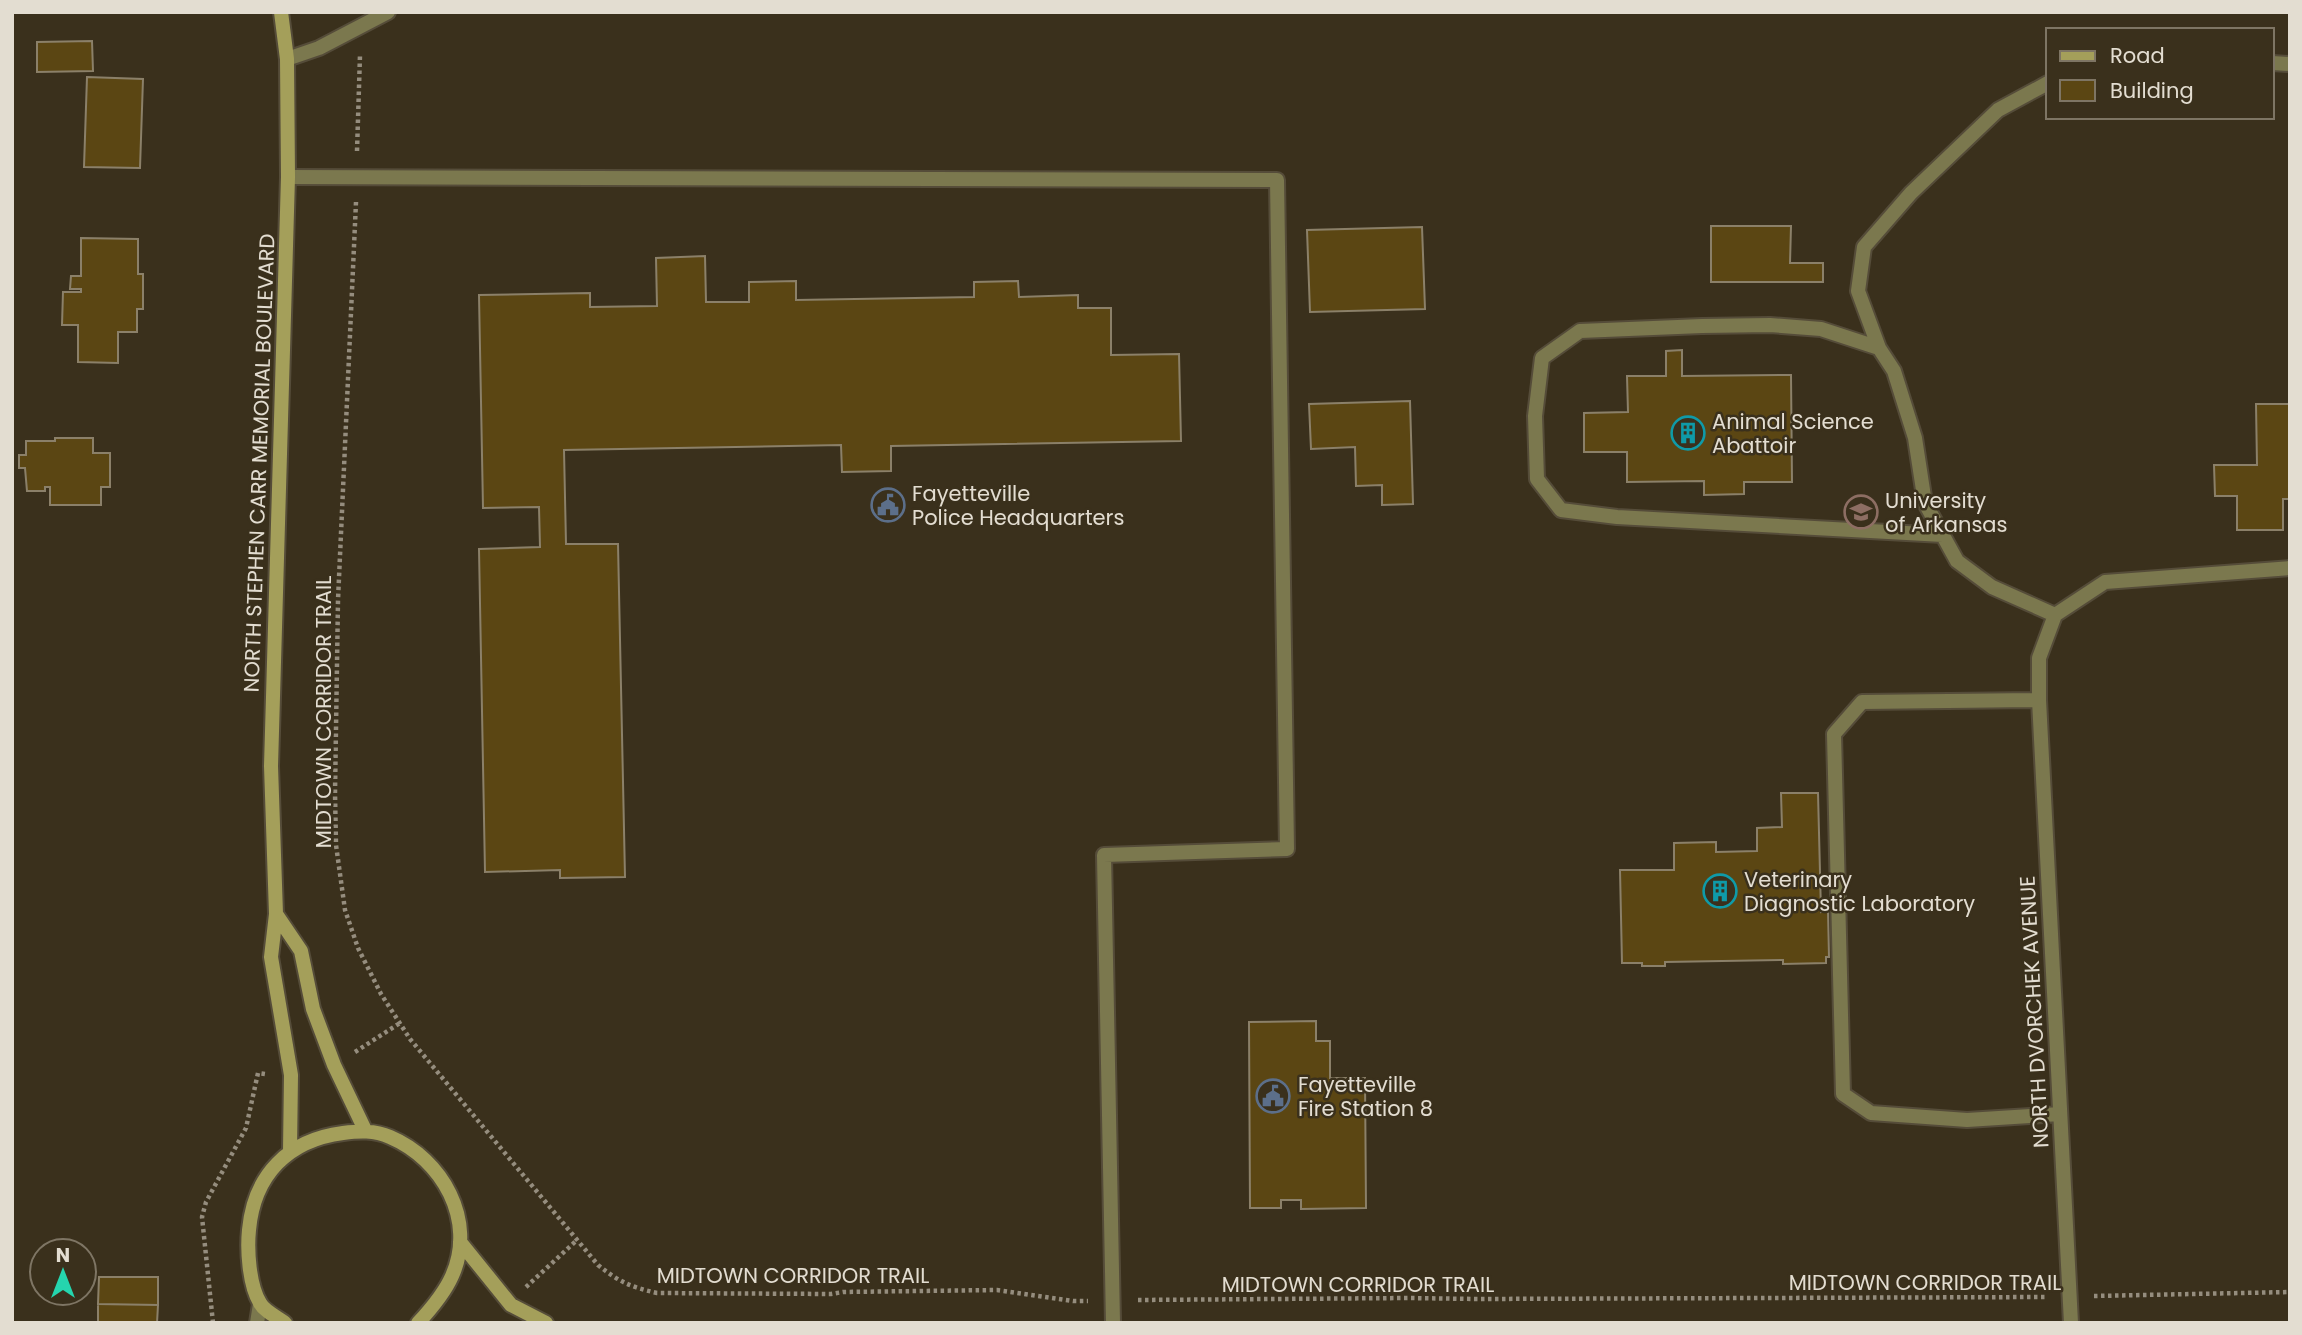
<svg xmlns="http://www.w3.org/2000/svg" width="2302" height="1335" viewBox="0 0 2302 1335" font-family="Poppins,sans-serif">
<rect width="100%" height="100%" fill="#3a301c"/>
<path fill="#5b4613" stroke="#8b8069" stroke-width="2" d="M 92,41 L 93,71 L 37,72 L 37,42 Z
M 87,77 L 143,79 L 140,168 L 84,167 Z
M 1711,226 L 1791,226 L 1790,263 L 1823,263 L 1823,282 L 1711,282 Z
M 1422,227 L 1425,309 L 1310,312 L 1307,230 Z
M 81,238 L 138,239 L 138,274 L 143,274 L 143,309 L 137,309 L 137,332 L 118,332 L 118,363 L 78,362 L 78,325 L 62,325 L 63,292 L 81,292 L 81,289 L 70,289 L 71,276 L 81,276 Z
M 705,256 L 706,302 L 749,302 L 749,282 L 796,281 L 796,300 L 974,297 L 974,282 L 1018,281 L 1019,297 L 1078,295 L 1078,308 L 1111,308 L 1111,355 L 1179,354 L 1181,441 L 891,446 L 891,471 L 842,472 L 841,445 L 564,450 L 566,544 L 618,544 L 625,877 L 560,878 L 560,870 L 485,872 L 479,549 L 540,547 L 539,507 L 483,508 L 479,295 L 590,293 L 590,307 L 657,306 L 656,258 Z
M 1682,350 L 1682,376 L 1791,375 L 1792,482 L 1744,482 L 1744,494 L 1704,495 L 1704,481 L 1627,482 L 1627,452 L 1584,452 L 1584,413 L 1628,412 L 1627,376 L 1666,376 L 1666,351 Z
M 1410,401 L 1413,504 L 1382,505 L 1382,485 L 1356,486 L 1355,447 L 1311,449 L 1309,404 Z
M 2256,404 L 2290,404 L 2290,499 L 2283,499 L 2283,530 L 2237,530 L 2237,496 L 2215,496 L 2214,465 L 2257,465 Z
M 55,438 L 93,438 L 93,453 L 110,453 L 110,487 L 101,487 L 101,505 L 50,505 L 50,487 L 45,487 L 45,491 L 27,491 L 25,468 L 19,468 L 19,455 L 26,455 L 26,441 L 55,441 Z
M 1781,793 L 1818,793 L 1821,912 L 1828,911 L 1829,957 L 1826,957 L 1826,963 L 1783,964 L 1783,960 L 1665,962 L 1665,966 L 1642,966 L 1642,963 L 1622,963 L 1620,870 L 1674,870 L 1674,843 L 1716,842 L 1716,852 L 1757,851 L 1757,828 L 1782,827 Z
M 1316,1021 L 1316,1041 L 1330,1041 L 1330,1078 L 1365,1078 L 1366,1208 L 1301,1209 L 1301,1200 L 1281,1200 L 1281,1208 L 1250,1208 L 1249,1022 Z
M 99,1277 L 158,1277 L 158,1305 L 98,1304 Z
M 98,1304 L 158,1305 L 157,1323 L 98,1323 Z"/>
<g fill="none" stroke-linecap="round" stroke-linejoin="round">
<defs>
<path id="lane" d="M 287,59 L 319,48 L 388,12
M 2272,63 L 2290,64
M 2048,83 L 1998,110 L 1911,193 L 1864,247 L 1858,291 L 1879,348 L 1894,371 L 1915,438 L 1925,503 L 1957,561 L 1992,587 L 2055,615
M 288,177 L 1277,180 L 1287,849 L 1104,855 L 1113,1323
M 1879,348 L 1821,329 L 1770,325 L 1702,326 L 1580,331 L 1542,358 L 1535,416 L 1537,479 L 1561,510 L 1617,517 L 1943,535
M 2039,700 L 1862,702 L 1834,734 L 1843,1094 L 1871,1113 L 1967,1120 L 2060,1114
M 2071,1323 L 2039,700 L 2039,658 L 2055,615 L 2105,582 L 2290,568"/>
<path id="street" d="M 257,1323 L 260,1304"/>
<path id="secondary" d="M 281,12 L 287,59 L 288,177 L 271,766 L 276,914 L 271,957 L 291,1075 L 290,1151
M 276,914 L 301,951 L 313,1009 L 334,1065 L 365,1130
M 460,1242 L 511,1305 L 546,1323
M 285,1323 C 277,1317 264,1311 260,1303 C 249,1285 247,1250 249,1230 C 254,1175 288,1140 343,1133 C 359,1131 374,1130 390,1137 C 442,1159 477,1220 452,1276 C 444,1294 431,1309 418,1323"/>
</defs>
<use href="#lane" stroke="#554c39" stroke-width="18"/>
<use href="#street" stroke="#554c39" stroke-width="18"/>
<use href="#secondary" stroke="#554c39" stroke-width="18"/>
<path stroke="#958d7e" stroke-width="4.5" stroke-dasharray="3.5 3.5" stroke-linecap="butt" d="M 357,151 L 360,55
M 356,202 L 338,600 L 335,793 L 336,845 L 345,910 L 358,948 L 381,994 L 410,1039 L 598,1265 C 619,1282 631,1287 657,1293 L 831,1294 L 843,1292 L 997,1290 L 1073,1301 L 1088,1301
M 355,1052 L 400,1023
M 526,1287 L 577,1240
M 2094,1296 L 2290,1292
M 1138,1300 L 1409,1298 L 1476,1299 L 2047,1297
M 213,1323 L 202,1217 L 206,1202 L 246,1128 L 258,1073 L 265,1074"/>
<use href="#lane" stroke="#7b784e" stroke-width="14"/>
<use href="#street" stroke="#7b784e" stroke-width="14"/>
<use href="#secondary" stroke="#a49f5a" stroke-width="14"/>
</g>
<defs>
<symbol id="building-ring" viewBox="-11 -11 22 22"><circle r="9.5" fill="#3a301c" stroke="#0f9aa8" stroke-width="1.5"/><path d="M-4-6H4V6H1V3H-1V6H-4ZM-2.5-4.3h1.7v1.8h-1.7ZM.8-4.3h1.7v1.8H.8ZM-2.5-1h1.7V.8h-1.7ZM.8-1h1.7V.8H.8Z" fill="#0f9aa8"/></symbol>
<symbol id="civic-ring" viewBox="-11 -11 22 22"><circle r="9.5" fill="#3a301c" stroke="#5c6f8a" stroke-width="1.5"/><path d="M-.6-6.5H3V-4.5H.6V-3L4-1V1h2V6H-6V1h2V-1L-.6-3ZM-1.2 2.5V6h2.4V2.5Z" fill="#5c6f8a"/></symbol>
<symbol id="university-ring" viewBox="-11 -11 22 22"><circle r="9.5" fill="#3a301c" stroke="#8d6e63" stroke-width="1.5"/><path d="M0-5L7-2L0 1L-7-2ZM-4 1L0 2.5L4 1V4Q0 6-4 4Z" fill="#8d6e63"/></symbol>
</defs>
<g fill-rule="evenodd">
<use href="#building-ring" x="1669" y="414" width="38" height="38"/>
<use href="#civic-ring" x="869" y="486" width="38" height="38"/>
<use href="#university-ring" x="1842" y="493" width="38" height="38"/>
<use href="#building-ring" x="1701" y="872" width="38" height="38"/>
<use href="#civic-ring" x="1254" y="1077" width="38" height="38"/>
</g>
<g text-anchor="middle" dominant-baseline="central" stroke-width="5" stroke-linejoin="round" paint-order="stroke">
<g font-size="21" fill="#e3ddd1" stroke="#3a301c" text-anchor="start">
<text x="1712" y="421">Animal Science<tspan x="1712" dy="24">Abattoir</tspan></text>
<text x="912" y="493">Fayetteville<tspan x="912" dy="24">Police Headquarters</tspan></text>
<text x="1885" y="500">University<tspan x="1885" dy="24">of Arkansas</tspan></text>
<text x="1744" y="879">Veterinary<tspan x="1744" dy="24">Diagnostic Laboratory</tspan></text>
<text x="1298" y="1084">Fayetteville<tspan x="1298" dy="24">Fire Station 8</tspan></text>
</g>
<g font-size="21" fill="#e3ddd1" stroke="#3a301c">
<text transform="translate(259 463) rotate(-88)">NORTH STEPHEN CARR MEMORIAL BOULEVARD</text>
<text transform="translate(323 712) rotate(-90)">MIDTOWN CORRIDOR TRAIL</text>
<text transform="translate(2034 1012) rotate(-93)">NORTH DVORCHEK AVENUE</text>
<text x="793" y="1275">MIDTOWN CORRIDOR TRAIL</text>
<text x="1925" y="1282">MIDTOWN CORRIDOR TRAIL</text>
<text x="1358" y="1284">MIDTOWN CORRIDOR TRAIL</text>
</g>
</g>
<rect width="2302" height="1335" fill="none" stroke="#e3ddd1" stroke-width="28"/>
<rect x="2046" y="28" width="228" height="91" fill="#3a301c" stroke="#7e7564" stroke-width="2"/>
<rect x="2060" y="51" width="35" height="10" fill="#a49f5a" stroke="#7e7564" stroke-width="2"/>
<text x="2110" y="63" font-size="21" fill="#e3ddd1">Road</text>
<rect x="2060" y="80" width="35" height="21" fill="#5b4613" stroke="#7e7564" stroke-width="2"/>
<text x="2110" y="98" font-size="21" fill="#e3ddd1">Building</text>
<g transform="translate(63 1272)"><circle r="33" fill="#3a301c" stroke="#7e7564" stroke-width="2"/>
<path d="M0-5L12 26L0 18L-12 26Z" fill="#25d5ae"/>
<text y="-10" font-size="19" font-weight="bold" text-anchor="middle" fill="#e3ddd1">N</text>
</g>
</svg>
